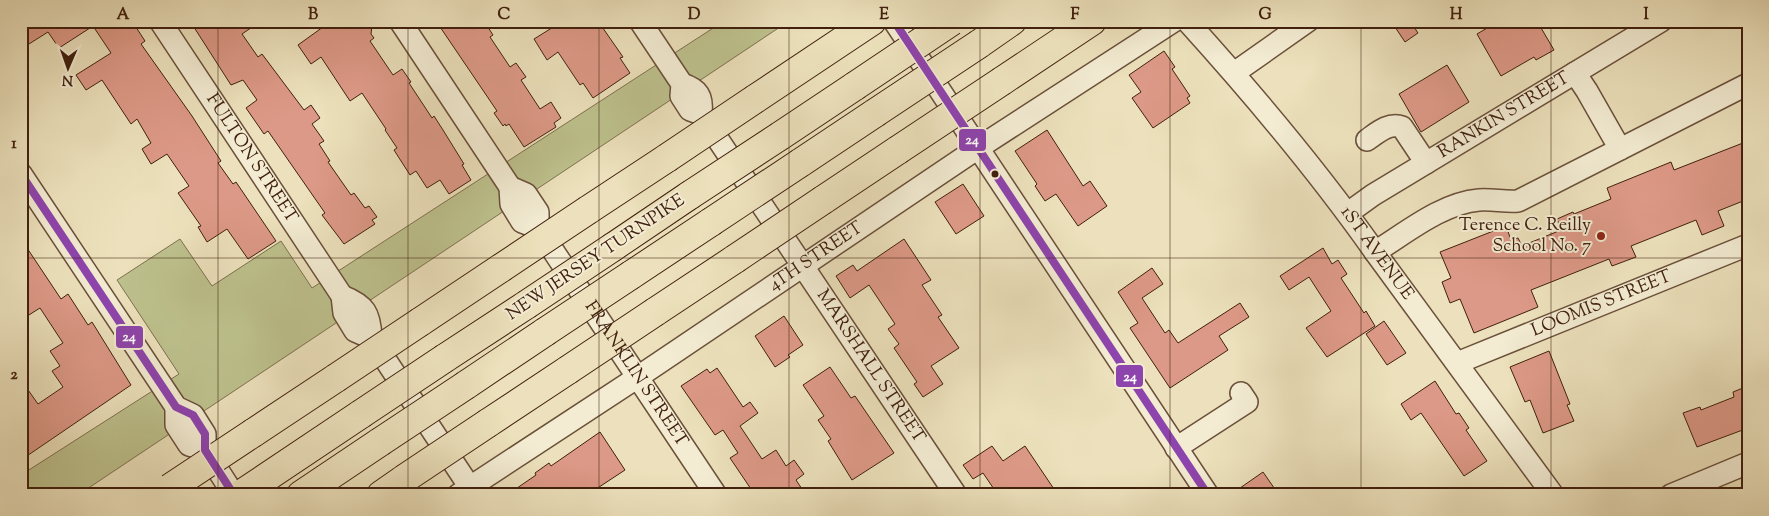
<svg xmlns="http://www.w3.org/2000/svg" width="1769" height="516" viewBox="0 0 1769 516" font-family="'Sorts Mill Goudy',serif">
<rect width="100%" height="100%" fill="#ece1bc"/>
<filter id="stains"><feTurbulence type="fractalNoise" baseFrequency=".004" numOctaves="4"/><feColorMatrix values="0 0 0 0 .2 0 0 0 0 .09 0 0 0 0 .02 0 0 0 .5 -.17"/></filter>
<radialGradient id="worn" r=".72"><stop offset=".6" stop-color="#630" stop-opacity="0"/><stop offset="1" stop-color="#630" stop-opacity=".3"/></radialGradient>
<path fill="#bdc18d" stroke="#7e704e" d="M 724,21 L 789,21 L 78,495 L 21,495 L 21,475 L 179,374 L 117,280 L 180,239 L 212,286 L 281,241 L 312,288 Z"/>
<path fill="#dd9987" stroke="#40200e" d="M 21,21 L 132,21 L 145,41 L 141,44 L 192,116 L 221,161 L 218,163 L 233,184 L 236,182 L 276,241 L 248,259 L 227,229 L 207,242 L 198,227 L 201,226 L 178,193 L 189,186 L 167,154 L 151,164 L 142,149 L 151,143 L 137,119 L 131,124 L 102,80 L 86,90 L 76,75 L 111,53 L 93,26 L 59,48 L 48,32 L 21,49 Z
M 190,21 L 261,21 L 242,34 L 258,57 L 262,54 L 304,110 L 311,105 L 320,118 L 312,124 L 324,141 L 319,144 L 330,161 L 328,162 L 351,195 L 354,193 L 365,208 L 369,206 L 377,217 L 372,220 L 375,224 L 344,244 L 322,215 L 325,213 L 268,131 L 264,134 L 246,108 L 257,100 L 243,80 L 231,85 Z
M 319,21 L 364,21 L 367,25 L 372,25 L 371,34 L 374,38 L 370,41 L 393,75 L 402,69 L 411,82 L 409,83 L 432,118 L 434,116 L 443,130 L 464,164 L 462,165 L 471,180 L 449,194 L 440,180 L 427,188 L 416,171 L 410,175 L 394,150 L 397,148 L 385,130 L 386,129 L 362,93 L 350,101 L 321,57 L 311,64 L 298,45 L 323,27 Z
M 436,21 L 467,21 L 473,29 L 484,21 L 493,35 L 490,37 L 510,67 L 516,63 L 526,77 L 521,80 L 540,109 L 551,102 L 561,118 L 554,123 L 556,127 L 524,147 L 509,124 L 506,126 L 505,124 L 503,126 L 494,113 L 497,111 Z
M 563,21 L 598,21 L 623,57 L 620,58 L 630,73 L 593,98 L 583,83 L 580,85 L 558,52 L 547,60 L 534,39 Z
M 1391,21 L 1410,21 L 1418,33 L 1405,42 Z
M 1499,21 L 1510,21 L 1514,27 L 1524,21 L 1537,21 L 1554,50 L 1536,60 L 1534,57 L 1501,76 L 1477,34 Z
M 1164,51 L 1175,67 L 1172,69 L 1190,96 L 1187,98 L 1190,103 L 1153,128 L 1132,98 L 1141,92 L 1129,75 Z
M 1447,65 L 1469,102 L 1421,132 L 1399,94 Z
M 1047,130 L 1083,186 L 1090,181 L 1107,206 L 1078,226 L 1056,194 L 1045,201 L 1035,186 L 1037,184 L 1015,151 Z
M 1748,141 L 1748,199 L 1718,211 L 1724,226 L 1702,235 L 1696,220 L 1631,246 L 1636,257 L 1612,266 L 1609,259 L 1531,290 L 1538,307 L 1474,333 L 1460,299 L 1450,303 L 1442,282 L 1451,278 L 1440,252 L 1506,226 L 1511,240 L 1518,238 L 1522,246 L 1561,230 L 1557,219 L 1573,212 L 1574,214 L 1611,199 L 1607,188 L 1671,162 L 1674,170 Z
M 963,184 L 984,216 L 956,234 L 935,202 Z
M 21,239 L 61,299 L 68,294 L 88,325 L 92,322 L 131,385 L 21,460 L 21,380 L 38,404 L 63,387 L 52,371 L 60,366 L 50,351 L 63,343 L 40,308 L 21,320 Z
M 904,239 L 931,280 L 922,285 L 942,315 L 938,317 L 959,348 L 931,366 L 943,384 L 923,397 L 914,384 L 917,382 L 894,348 L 899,344 L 888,329 L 895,324 L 869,285 L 850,298 L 836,276 L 853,265 L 857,271 Z
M 1323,248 L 1332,264 L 1338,260 L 1347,274 L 1341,278 L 1364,313 L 1366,311 L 1375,326 L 1327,357 L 1306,328 L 1331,311 L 1309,277 L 1289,290 L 1280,276 Z
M 1152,268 L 1163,284 L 1142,298 L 1165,333 L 1169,330 L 1178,343 L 1240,303 L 1249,317 L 1219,336 L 1228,350 L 1170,388 L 1130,328 L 1138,323 L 1118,292 Z
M 784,316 L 803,345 L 788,355 L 790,357 L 775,367 L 755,336 Z
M 1384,321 L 1406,353 L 1387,365 L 1366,334 Z
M 1549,351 L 1570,404 L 1567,405 L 1574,421 L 1543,433 L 1530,400 L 1525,402 L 1510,367 Z
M 830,367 L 851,398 L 855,396 L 894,453 L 852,480 L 828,441 L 831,439 L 818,420 L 824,416 L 803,385 Z
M 717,368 L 743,407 L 750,402 L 758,413 L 740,426 L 762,459 L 776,450 L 786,466 L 794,460 L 804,474 L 796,480 L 806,495 L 755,495 L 730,458 L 738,453 L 723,430 L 715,435 L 681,386 L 707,369 L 710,373 Z
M 1435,381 L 1456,414 L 1459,413 L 1469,428 L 1466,430 L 1487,461 L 1464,476 L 1421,413 L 1411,420 L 1401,404 Z
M 1748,386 L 1748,428 L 1697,447 L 1683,413 L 1700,407 L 1701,410 L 1734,397 L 1733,392 Z
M 600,432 L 625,470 L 587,495 L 507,495 L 536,475 L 535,473 L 549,463 L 551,466 Z
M 992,446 L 1003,461 L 1025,446 L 1058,495 L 998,495 L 983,473 L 973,479 L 963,465 Z
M 1263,472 L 1279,495 L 1230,495 Z"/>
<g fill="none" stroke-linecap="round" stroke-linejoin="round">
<defs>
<g id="minor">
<path id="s1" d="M 160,21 L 342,296 L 344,313 L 355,331 L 371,338 L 475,495"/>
<path id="s2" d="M 400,21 L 510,187 L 526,194 L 538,212 L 538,228 L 716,495"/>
<path id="s3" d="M 640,21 L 682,84 L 681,96 L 690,110 L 701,114 L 956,495"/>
<path d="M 894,21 L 1208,495"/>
<path id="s4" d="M 1187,21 C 1253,94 1318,171 1375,252 L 1553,495"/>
<path d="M 1234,73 L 1308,21"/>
<path d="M 1575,73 L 1587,91 L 1620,149"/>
<path d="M 682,84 C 698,89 703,96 701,114"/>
<path d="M 1367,140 C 1377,133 1389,122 1402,127 L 1426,163"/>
<path d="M 21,174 L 176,407 L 193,415 L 205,434 L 205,450 L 234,495"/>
<path d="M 510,187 L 511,204 L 522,222 L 538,228"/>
<path id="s5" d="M 1348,213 L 1373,195 L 1426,163 L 1661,21"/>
<path d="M 1375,252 C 1406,233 1442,203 1479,200 C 1492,199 1505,202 1518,201 L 1748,84"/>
<path d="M 342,296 C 365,305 370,313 371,338"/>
<path id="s6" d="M 1457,363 L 1748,245"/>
<path d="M 176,407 L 176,425 L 189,445 L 205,450"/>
<path d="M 1176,448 L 1247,402 L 1241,393"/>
<path id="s7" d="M 458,495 L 638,377 L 978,148 L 1174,21"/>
<path d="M 1671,495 L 1748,463"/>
</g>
<path id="highway" d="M 979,44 L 1012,21
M 1002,81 L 1092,21
M 755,99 L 872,21
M 780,136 L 855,86
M 800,163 L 875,113
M 823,200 L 898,150
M 588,210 L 667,158
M 613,247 L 690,195
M 631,275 L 711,222
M 655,312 L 735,259
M 420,322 L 501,268
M 445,358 L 526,305
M 466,385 L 545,332
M 488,423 L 568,370
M 253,433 L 336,378
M 240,495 L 361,414
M 301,495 L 380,442
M 381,495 L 404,479"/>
</defs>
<use href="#minor" stroke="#6b503a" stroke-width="24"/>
<use href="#highway" stroke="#40200e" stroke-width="30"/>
<use href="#minor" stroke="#f3ecd3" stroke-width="21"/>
<use href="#highway" stroke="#ece1bc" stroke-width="28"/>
<defs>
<path id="highway-bridge" d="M 855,86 L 952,21
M 875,113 L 979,44
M 898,150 L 1002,81
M 667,158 L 755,99
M 690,195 L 780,136
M 711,222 L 800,163
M 735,259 L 823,200
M 501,268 L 588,210
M 526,305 L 613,247
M 545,332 L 631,275
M 568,370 L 655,312
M 336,378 L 420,322
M 361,414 L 445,358
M 380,442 L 466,385
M 404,479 L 488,423
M 170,488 L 253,433"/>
</defs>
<use href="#highway-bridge" stroke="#40200e" stroke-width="30" stroke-linecap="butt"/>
<use href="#highway-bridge" stroke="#ece1bc" stroke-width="28"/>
<defs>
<path id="bus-1" d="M 894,21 L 1208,495
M 21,174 L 176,407 L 193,415 L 205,434 L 205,450 L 234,495"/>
</defs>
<use href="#bus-1" stroke="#f3ecd3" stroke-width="11"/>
<use href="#bus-1" stroke="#8e44ad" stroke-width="8"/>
</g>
<path fill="none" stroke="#40200e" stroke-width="1" stroke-opacity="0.55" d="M 218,21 L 218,495M 408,21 L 408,495M 599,21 L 599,495M 789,21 L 789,495M 980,21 L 980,495M 1170,21 L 1170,495M 1361,21 L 1361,495M 1551,21 L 1551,495M 21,258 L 1748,258"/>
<circle fill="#40200e" stroke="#f3ecd3" stroke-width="2" cx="995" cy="174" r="4.5"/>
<circle fill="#8f2418" stroke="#f3ecd3" stroke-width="2" cx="1601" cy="236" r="5"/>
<g text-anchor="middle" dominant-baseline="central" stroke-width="4" stroke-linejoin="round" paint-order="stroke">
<g font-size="18" fill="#40200e" stroke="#f3ecd3">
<text stroke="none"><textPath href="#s5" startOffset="184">RANKIN STREET</textPath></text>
<text stroke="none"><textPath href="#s1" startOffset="165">FULTON STREET</textPath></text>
<text stroke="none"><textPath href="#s4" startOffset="300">1ST AVENUE</textPath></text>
<text stroke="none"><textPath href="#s7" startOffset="430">4TH STREET</textPath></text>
<text transform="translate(596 258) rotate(-34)">NEW JERSEY TURNPIKE</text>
<text stroke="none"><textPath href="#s6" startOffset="156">LOOMIS STREET</textPath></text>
<text stroke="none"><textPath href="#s3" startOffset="420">MARSHALL STREET</textPath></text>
<text stroke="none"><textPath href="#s2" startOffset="430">FRANKLIN STREET</textPath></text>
</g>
<g font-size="18" fill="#40200e" stroke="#f3ecd3" text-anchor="end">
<text x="1591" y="226">Terence C. Reilly<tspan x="1591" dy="21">School No. 7</tspan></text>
</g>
</g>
<g stroke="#f3ecd3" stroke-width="2">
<rect x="958" y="128" width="29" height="24" rx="5" fill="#8e44ad"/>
<rect x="115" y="325" width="29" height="24" rx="5" fill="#8e44ad"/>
<rect x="1115" y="364" width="29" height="24" rx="5" fill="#8e44ad"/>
</g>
<g font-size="14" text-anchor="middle" font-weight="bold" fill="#fff">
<text x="972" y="144">24</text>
<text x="129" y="341">24</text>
<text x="1130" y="381">24</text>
</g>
<rect width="1769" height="516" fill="none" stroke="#ece1bc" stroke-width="55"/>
<g transform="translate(68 68) rotate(182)" stroke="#f3ecd3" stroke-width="4" paint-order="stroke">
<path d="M0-4L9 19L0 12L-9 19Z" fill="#40200e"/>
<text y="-8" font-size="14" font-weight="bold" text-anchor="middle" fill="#40200e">N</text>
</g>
<rect x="28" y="28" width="1714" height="460" fill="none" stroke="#40200e" stroke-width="2"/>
<g font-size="16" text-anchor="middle" font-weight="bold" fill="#40200e">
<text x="123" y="19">A</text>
<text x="313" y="19">B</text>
<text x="504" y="19">C</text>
<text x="694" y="19">D</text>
<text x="884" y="19">E</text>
<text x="1075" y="19">F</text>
<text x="1265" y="19">G</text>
<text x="1456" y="19">H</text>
<text x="1646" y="19">I</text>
<text x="14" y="148">1</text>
<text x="14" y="379">2</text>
</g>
<rect width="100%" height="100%" filter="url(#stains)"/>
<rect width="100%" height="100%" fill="url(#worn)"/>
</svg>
